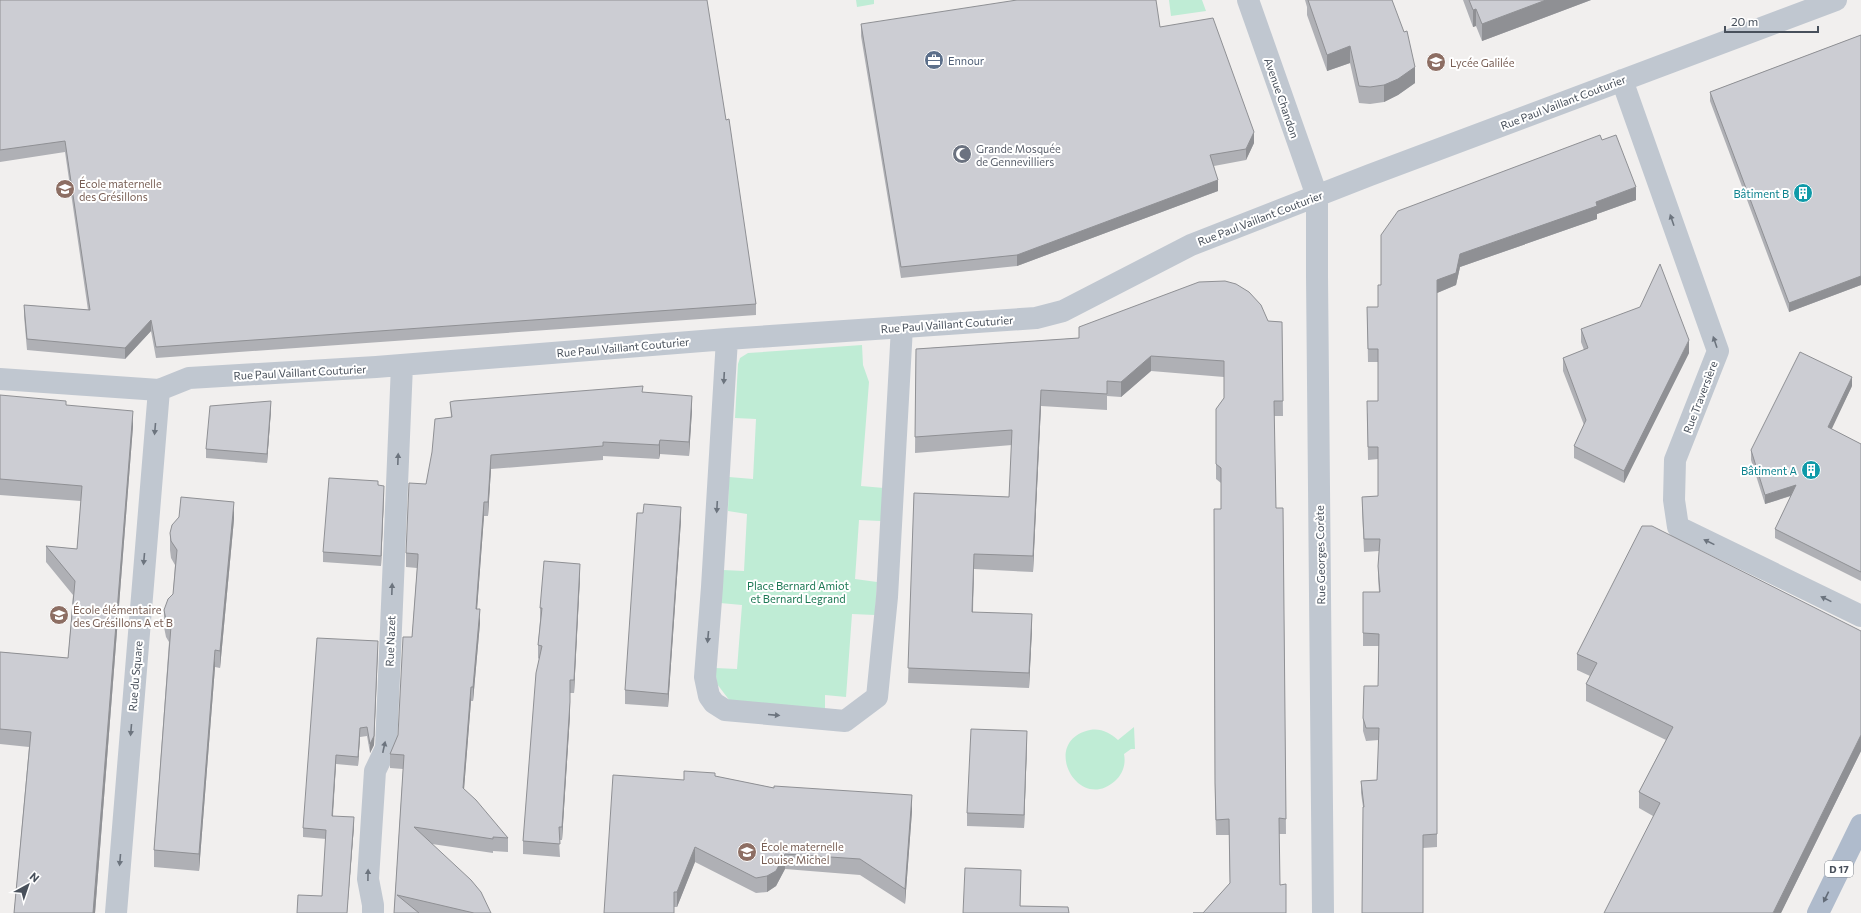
<svg xmlns="http://www.w3.org/2000/svg" width="1861" height="913" viewBox="0 0 1861 913" font-family="Commissioner,sans-serif">
<rect width="100%" height="100%" fill="#f1efee"/>
<path fill="#bfecd5" d="M 856,0 L 874,0 L 874,4 L 857,7 Z
M 1169,0 L 1202,0 L 1206,11 L 1171,16 Z
M 862,345 L 863,365 L 869,382 L 861,486 L 884,488 L 881,521 L 859,520 L 855,579 L 877,582 L 875,615 L 852,614 L 846,697 L 825,695 L 825,710 L 733,705 L 717,684 L 715,668 L 737,669 L 742,605 L 720,603 L 723,570 L 744,571 L 747,514 L 728,511 L 729,477 L 753,479 L 756,419 L 735,418 L 738,364 L 740,358 L 748,353 Z
M 1134,727 L 1135,749 L 1131,749 L 1124,754 C 1126,764 1123,774 1115,781 C 1078,814 1039,741 1090,730 C 1101,728 1110,733 1118,740 Z"/>
<g fill="none" stroke-linecap="round" stroke-linejoin="round">
<path stroke="#c0c7d0" stroke-width="22" d="M 1248,0 L 1317,196 L 1317,276 L 1323,913
M 1622,80 L 1718,351 L 1675,460 L 1674,500 L 1678,527 L 1861,616
M 727,339 L 712,587 L 705,677 L 709,696 L 714,703 L 725,710 L 845,721 L 877,697 L 887,597 L 902,327
M 0,379 L 159,390 L 189,378 L 376,367 L 727,339 L 1036,318 L 1063,311 L 1191,245 L 1370,175 L 1836,0
M 116,913 L 159,390
M 373,913 L 373,905 L 368,879 L 375,771 L 386,748 L 402,365"/>
<path stroke="#afbbcc" stroke-width="22" d="M 1818,913 L 1861,825"/>
</g>
<path fill="#afb0b5" d="M 0,0 L 726,120 L 756,304 L 756,315 L 156,358 L 151,331 L 125,359 L 27,350 L 24,316 L 24,305 L 88,310 L 65,152 L 0,162 Z
M 1305,0 L 1392,0 L 1415,83 L 1398,95 L 1384,102 L 1370,104 L 1359,103 L 1350,63 L 1327,71 L 1307,15 L 1307,7 Z
M 1463,0 L 1591,0 L 1482,41 L 1476,26 L 1473,27 Z
M 861,24 L 1160,27 L 1254,143 L 1246,160 L 1214,166 L 1218,191 L 1017,266 L 901,278 L 861,36 Z
M 1861,35 L 1861,285 L 1789,312 L 1710,101 L 1710,92 Z
M 1602,140 L 1636,200 L 1597,214 L 1597,219 L 1460,267 L 1456,285 L 1437,293 L 1437,847 L 1423,848 L 1363,807 L 1361,793 L 1361,781 L 1377,780 L 1379,740 L 1366,741 L 1363,731 L 1363,718 L 1378,686 L 1379,646 L 1363,646 L 1363,592 L 1379,592 L 1378,578 L 1378,566 L 1379,551 L 1364,552 L 1362,509 L 1362,497 L 1378,496 L 1378,459 L 1368,460 L 1367,414 L 1378,401 L 1378,362 L 1368,362 L 1367,307 L 1378,307 Z
M 1268,321 L 1282,322 L 1283,416 L 1274,416 L 1276,508 L 1283,508 L 1286,834 L 1279,834 L 1203,913 L 1230,883 L 1229,835 L 1216,835 L 1215,799 L 1214,509 L 1221,509 L 1221,483 L 1216,479 L 1216,409 L 1224,398 L 1224,377 L 1151,371 L 1121,397 L 1107,396 L 1107,410 L 1041,406 L 1033,572 L 974,569 L 973,612 L 1032,629 L 1029,688 L 908,683 L 914,493 L 1009,497 L 1012,445 L 915,453 L 916,349 L 1079,338 L 1079,327 Z
M 1581,329 L 1689,353 L 1624,483 L 1574,458 L 1574,446 L 1584,425 L 1563,371 L 1563,358 L 1584,350 L 1581,342 Z
M 1852,386 L 1831,429 L 1861,444 L 1861,581 L 1775,538 L 1775,529 L 1791,496 L 1765,504 L 1751,460 L 1751,450 Z
M 643,392 L 692,410 L 689,456 L 660,454 L 659,459 L 603,456 L 603,460 L 491,469 L 488,516 L 484,516 L 477,609 L 480,623 L 473,701 L 471,701 L 464,789 L 508,838 L 508,852 L 493,851 L 493,853 L 432,844 L 491,913 L 394,913 L 403,769 L 390,768 L 390,754 L 398,735 L 412,637 L 417,568 L 406,567 L 406,553 L 426,484 L 451,417 L 450,402 Z
M 0,395 L 66,405 L 133,426 L 95,913 L 14,913 L 29,747 L 0,744 L 0,652 L 68,658 L 73,595 L 46,562 L 46,546 L 77,549 L 81,501 L 0,495 Z
M 271,410 L 267,463 L 206,458 L 206,449 Z
M 378,485 L 384,495 L 381,566 L 323,562 L 323,552 Z
M 234,519 L 220,668 L 215,667 L 199,871 L 154,867 L 154,850 L 169,642 L 166,637 L 164,627 L 164,610 L 173,594 L 175,565 L 171,558 L 170,550 L 170,533 Z
M 681,520 L 668,707 L 625,704 L 625,690 Z
M 580,577 L 574,693 L 570,693 L 570,715 L 562,840 L 559,840 L 560,857 L 523,854 L 523,841 L 539,659 L 538,658 L 538,645 L 540,621 L 540,608 Z
M 1861,631 L 1861,751 L 1781,913 L 1653,816 L 1639,808 L 1639,792 L 1666,740 L 1586,701 L 1586,684 L 1590,676 L 1577,670 L 1577,654 Z
M 378,650 L 374,745 L 370,753 L 367,736 L 360,737 L 358,766 L 336,764 L 333,816 L 354,826 L 347,913 L 297,913 L 322,896 L 326,839 L 303,837 L 303,828 Z
M 1027,744 L 1024,828 L 967,826 L 967,813 Z
M 715,776 L 774,788 L 912,811 L 905,904 L 860,875 L 785,869 L 776,886 L 767,892 L 756,893 L 695,862 L 677,907 L 674,907 L 604,913 L 684,780 Z"/>
<path fill="#8f9094" d="M 1546,0 L 1591,0 L 1482,41 L 1482,24 Z
M 1476,9 L 1476,26 L 1473,27 L 1473,10 Z
M 1350,46 L 1350,63 L 1327,71 L 1327,55 Z
M 1415,67 L 1415,83 L 1398,95 L 1384,102 L 1384,85 Z
M 1254,132 L 1254,143 L 1246,160 L 1246,149 Z
M 1218,180 L 1218,191 L 1017,266 L 1017,255 Z
M 1636,187 L 1636,200 L 1597,214 L 1597,219 L 1460,267 L 1456,285 L 1437,293 L 1437,280 L 1460,254 L 1596,202 Z
M 1861,276 L 1861,285 L 1789,312 L 1789,303 Z
M 151,320 L 151,331 L 125,359 L 125,348 Z
M 1689,340 L 1689,353 L 1624,483 L 1624,471 Z
M 1151,356 L 1151,371 L 1121,397 L 1121,382 Z
M 1852,377 L 1852,386 L 1828,437 L 1828,427 Z
M 1041,390 L 1041,406 L 1033,572 L 1033,556 Z
M 692,396 L 692,410 L 689,456 L 689,442 Z
M 271,401 L 271,410 L 267,463 L 267,454 Z
M 133,411 L 133,426 L 95,913 L 93,913 Z
M 660,440 L 660,454 L 659,459 L 659,445 Z
M 491,455 L 491,469 L 488,516 L 488,502 Z
M 1796,485 L 1796,494 L 1765,504 L 1765,495 Z
M 384,486 L 384,495 L 381,566 L 381,556 Z
M 234,502 L 234,519 L 220,668 L 220,651 Z
M 484,502 L 484,516 L 476,623 L 476,609 Z
M 681,507 L 681,520 L 668,707 L 668,694 Z
M 974,554 L 974,569 L 972,627 L 972,612 Z
M 580,564 L 580,577 L 574,693 L 574,680 Z
M 480,609 L 480,623 L 473,701 L 473,687 Z
M 1032,614 L 1032,629 L 1029,688 L 1029,673 Z
M 378,641 L 374,745 L 370,753 L 370,744 Z
M 215,650 L 215,667 L 199,871 L 199,854 Z
M 471,687 L 471,701 L 463,802 L 463,788 Z
M 570,702 L 570,715 L 562,840 L 562,827 Z
M 360,728 L 360,737 L 358,766 L 358,757 Z
M 1027,731 L 1027,744 L 1024,828 L 1024,815 Z
M 1861,735 L 1861,751 L 1781,913 L 1773,913 Z
M 336,755 L 336,764 L 332,825 L 332,816 Z
M 912,795 L 912,811 L 905,904 L 905,889 Z
M 354,817 L 354,826 L 347,913 Z
M 695,847 L 695,862 L 677,907 L 677,892 Z
M 785,854 L 785,869 L 776,886 L 767,892 L 767,876 Z
M 1021,870 L 1021,886 L 1020,913 Z"/>
<path fill="#cccdd3" stroke="#8f9094" d="M 0,0 L 707,0 L 726,120 L 729,119 L 756,304 L 156,347 L 151,320 L 125,348 L 27,339 L 24,305 L 90,310 L 65,141 L 0,150 Z
M 1017,0 L 1156,0 L 1160,27 L 1213,18 L 1254,132 L 1246,149 L 1210,155 L 1218,180 L 1017,255 L 901,267 L 861,24 Z
M 1308,0 L 1392,0 L 1404,32 L 1407,31 L 1415,67 L 1398,79 L 1384,85 L 1370,87 L 1359,86 L 1350,46 L 1327,55 Z
M 1469,0 L 1546,0 L 1482,24 L 1476,9 L 1473,10 Z
M 1861,35 L 1861,276 L 1789,303 L 1710,92 Z
M 1600,135 L 1602,140 L 1616,135 L 1636,187 L 1596,202 L 1597,206 L 1460,254 L 1456,273 L 1437,280 L 1437,834 L 1423,835 L 1423,913 L 1362,913 L 1363,807 L 1364,807 L 1361,781 L 1377,780 L 1379,728 L 1366,728 L 1363,718 L 1364,686 L 1378,686 L 1379,634 L 1363,633 L 1363,592 L 1380,592 L 1378,566 L 1380,539 L 1364,539 L 1362,497 L 1378,496 L 1378,447 L 1368,447 L 1367,401 L 1378,401 L 1378,349 L 1368,349 L 1367,307 L 1378,307 L 1378,285 L 1381,285 L 1381,235 L 1398,211 Z
M 1660,264 L 1689,340 L 1624,471 L 1574,446 L 1586,420 L 1563,358 L 1588,348 L 1581,329 L 1640,307 Z
M 1225,281 L 1236,284 L 1249,292 L 1261,305 L 1268,321 L 1282,322 L 1283,401 L 1274,401 L 1276,508 L 1283,508 L 1286,819 L 1279,818 L 1280,885 L 1286,884 L 1286,913 L 1193,913 L 1203,913 L 1230,883 L 1229,819 L 1216,820 L 1215,783 L 1214,509 L 1221,509 L 1221,468 L 1216,464 L 1216,409 L 1224,398 L 1224,361 L 1151,356 L 1121,382 L 1107,381 L 1107,394 L 1041,390 L 1033,556 L 974,554 L 972,612 L 1032,614 L 1029,673 L 908,668 L 914,493 L 1009,497 L 1012,430 L 915,437 L 916,349 L 1079,338 L 1079,327 L 1199,282 Z
M 1800,352 L 1852,377 L 1828,427 L 1861,444 L 1861,572 L 1775,529 L 1796,485 L 1765,495 L 1751,450 Z
M 643,386 L 642,392 L 692,396 L 689,442 L 660,440 L 659,445 L 603,442 L 603,446 L 491,455 L 488,502 L 484,502 L 476,609 L 480,609 L 473,687 L 471,687 L 463,788 L 476,800 L 508,838 L 493,837 L 493,839 L 414,827 L 471,880 L 481,892 L 491,913 L 474,913 L 397,895 L 419,913 L 394,913 L 404,755 L 390,754 L 398,735 L 403,637 L 412,637 L 418,558 L 418,554 L 406,553 L 409,483 L 426,484 L 432,452 L 435,419 L 452,417 L 450,402 L 454,401 Z
M 0,395 L 66,401 L 66,405 L 133,411 L 93,913 L 14,913 L 31,732 L 0,729 L 0,652 L 68,658 L 75,581 L 46,546 L 77,549 L 82,486 L 0,479 Z
M 271,401 L 267,454 L 206,449 L 210,406 Z
M 329,478 L 378,481 L 378,485 L 384,486 L 381,556 L 323,552 Z
M 181,497 L 234,502 L 220,651 L 215,650 L 199,854 L 154,850 L 171,626 L 166,620 L 164,610 L 168,599 L 173,594 L 177,550 L 171,541 L 170,533 L 172,525 L 179,517 Z
M 644,504 L 681,507 L 668,694 L 625,690 L 637,513 L 643,513 Z
M 1642,526 L 1652,526 L 1861,631 L 1861,735 L 1773,913 L 1604,913 L 1660,803 L 1639,792 L 1673,727 L 1586,684 L 1597,663 L 1577,654 Z
M 544,561 L 580,564 L 574,680 L 570,680 L 570,702 L 562,827 L 559,827 L 560,844 L 523,841 L 536,673 L 542,646 L 538,645 L 542,608 L 540,608 Z
M 317,638 L 378,641 L 374,736 L 370,744 L 367,727 L 360,728 L 358,757 L 336,755 L 332,816 L 354,817 L 347,913 L 297,913 L 298,895 L 322,896 L 326,830 L 303,828 Z
M 971,729 L 1027,731 L 1024,815 L 967,813 Z
M 684,771 L 715,773 L 715,776 L 774,788 L 774,786 L 912,795 L 905,889 L 860,859 L 785,854 L 776,871 L 767,876 L 756,878 L 695,847 L 677,892 L 674,892 L 674,913 L 604,913 L 613,775 L 684,780 Z
M 965,868 L 1021,870 L 1020,906 L 1068,907 L 1069,913 L 963,913 Z"/>
<defs><path id="oneway-solid" d="M-6-.8H1V-3.2L6.5 0L1 3.2V.8H-6Z"/></defs>
<g fill="#6c747e">
<use href="#oneway-solid" transform="translate(1672 220) rotate(-109)"/>
<use href="#oneway-solid" transform="translate(1715 342) rotate(-109)"/>
<use href="#oneway-solid" transform="translate(724 378) rotate(93)"/>
<use href="#oneway-solid" transform="translate(155 429) rotate(95)"/>
<use href="#oneway-solid" transform="translate(398 459) rotate(-88)"/>
<use href="#oneway-solid" transform="translate(717 507) rotate(93)"/>
<use href="#oneway-solid" transform="translate(1709 542) rotate(-154)"/>
<use href="#oneway-solid" transform="translate(144 559) rotate(95)"/>
<use href="#oneway-solid" transform="translate(392 589) rotate(-88)"/>
<use href="#oneway-solid" transform="translate(1826 599) rotate(-154)"/>
<use href="#oneway-solid" transform="translate(708 637) rotate(95)"/>
<use href="#oneway-solid" transform="translate(774 715) rotate(5)"/>
<use href="#oneway-solid" transform="translate(131 730) rotate(95)"/>
<use href="#oneway-solid" transform="translate(384 747) rotate(-78)"/>
<use href="#oneway-solid" transform="translate(120 860) rotate(95)"/>
<use href="#oneway-solid" transform="translate(368 875) rotate(-89)"/>
</g>
<use fill="#626b77" href="#oneway-solid" transform="translate(1826 897) rotate(116)"/>
<defs>
<symbol id="office-disc" viewBox="-11 -11 22 22"><circle r="9.5" fill="#5c6f8a" stroke="#fff"/><path d="M-6-3h4V-5.5h4V-3h4V5H-6ZM-1-4.5V-3h2v-1.5ZM-6 0V1H6V0Z" fill="#fff"/></symbol>
<symbol id="school-disc" viewBox="-11 -11 22 22"><circle r="9.5" fill="#8d6e63" stroke="#fff"/><path d="M0-5L7-2L0 1L-7-2ZM-4 1L0 2.5L4 1V4Q0 6-4 4Z" fill="#fff"/></symbol>
<symbol id="mosque-disc" viewBox="-11 -11 22 22"><circle r="9.5" fill="#6b7280" stroke="#fff"/><path d="M3.5-4.9A6 6 0 1 0 3.5 4.9A5 5 0 1 1 3.5-4.9Z" fill="#fff"/></symbol>
<symbol id="building-disc" viewBox="-11 -11 22 22"><circle r="9.5" fill="#0f9aa8" stroke="#fff"/><path d="M-4-6H4V6H1V3H-1V6H-4ZM-2.5-4.3h1.7v1.8h-1.7ZM.8-4.3h1.7v1.8H.8ZM-2.5-1h1.7V.8h-1.7ZM.8-1h1.7V.8H.8Z" fill="#fff"/></symbol>
</defs>
<g fill-rule="evenodd">
<use href="#office-disc" x="923" y="49" width="22" height="22"/>
<use href="#school-disc" x="1425" y="51" width="22" height="22"/>
<use href="#mosque-disc" x="951" y="143" width="22" height="22"/>
<use href="#school-disc" x="54" y="178" width="22" height="22"/>
<use href="#building-disc" x="1792" y="182" width="22" height="22"/>
<use href="#building-disc" x="1800" y="459" width="22" height="22"/>
<use href="#school-disc" x="48" y="604" width="22" height="22"/>
<use href="#school-disc" x="736" y="841" width="22" height="22"/>
</g>
<g text-anchor="middle" dominant-baseline="central" stroke-width="4" stroke-linejoin="round" paint-order="stroke">
<rect fill="#fff" stroke="#7f848c" stroke-width="1" x="1825" y="861" width="28" height="16" rx="3"/>
<g font-size="10" font-weight="bold" fill="#48505b">
<text x="1839" y="869">D 17</text>
</g>
<g font-size="11" fill="#4e5e75" stroke="#fff" text-anchor="start">
<text x="948" y="60">Ennour</text>
</g>
<g font-size="11" fill="#785e54" stroke="#fff" text-anchor="start">
<text x="1450" y="62">Lycée Galilée</text>
<text x="79" y="183">École maternelle<tspan x="79" dy="13">des Grésillons</tspan></text>
<text x="73" y="609">École élémentaire<tspan x="73" dy="13">des Grésillons A et B</tspan></text>
<text x="761" y="846">École maternelle<tspan x="761" dy="13">Louise Michel</tspan></text>
</g>
<g font-size="11" fill="#48505b" stroke="#fff">
<text transform="translate(1282 98) rotate(71)">Avenue Chandon</text>
<text transform="translate(1563 102) rotate(-21)">Rue Paul Vaillant Couturier</text>
<text transform="translate(1260 218) rotate(-21)">Rue Paul Vaillant Couturier</text>
<text transform="translate(947 324) rotate(-4)">Rue Paul Vaillant Couturier</text>
<text transform="translate(623 347) rotate(-5)">Rue Paul Vaillant Couturier</text>
<text transform="translate(300 372) rotate(-3)">Rue Paul Vaillant Couturier</text>
<text transform="translate(1700 397) rotate(-69)">Rue Traversière</text>
<text transform="translate(1320 555) rotate(-91)">Rue Georges Corète</text>
<text transform="translate(390 641) rotate(-88)">Rue Nazet</text>
<text transform="translate(135 676) rotate(-85)">Rue du Square</text>
</g>
<g font-size="11" fill="#5b616d" stroke="#fff" text-anchor="start">
<text x="976" y="148">Grande Mosquée<tspan x="976" dy="13">de Gennevilliers</tspan></text>
</g>
<g font-size="11" fill="#0d838f" stroke="#fff" text-anchor="end">
<text x="1789" y="193">Bâtiment B</text>
<text x="1797" y="470">Bâtiment A</text>
</g>
<g font-size="11" fill="#1c7854" stroke="#fff">
<text x="798" y="585">Place Bernard Amiot<tspan x="798" dy="13">et Bernard Legrand</tspan></text>
</g>
</g>
<g transform="translate(28 885) rotate(40)" stroke="#ffffff" stroke-width="3" paint-order="stroke">
<path d="M0-3L7 15L0 10L-7 15Z" fill="#48505b"/>
<text y="-6" font-size="11" font-weight="bold" text-anchor="middle" fill="#48505b">N</text>
</g>
<path d="M1725 26v6h93v-6" fill="none" stroke="#48505b" stroke-width="2"/>
<text x="1731" y="26" font-size="12" fill="#48505b" stroke="#ffffff" stroke-width="3" paint-order="stroke">20 m</text>
</svg>
